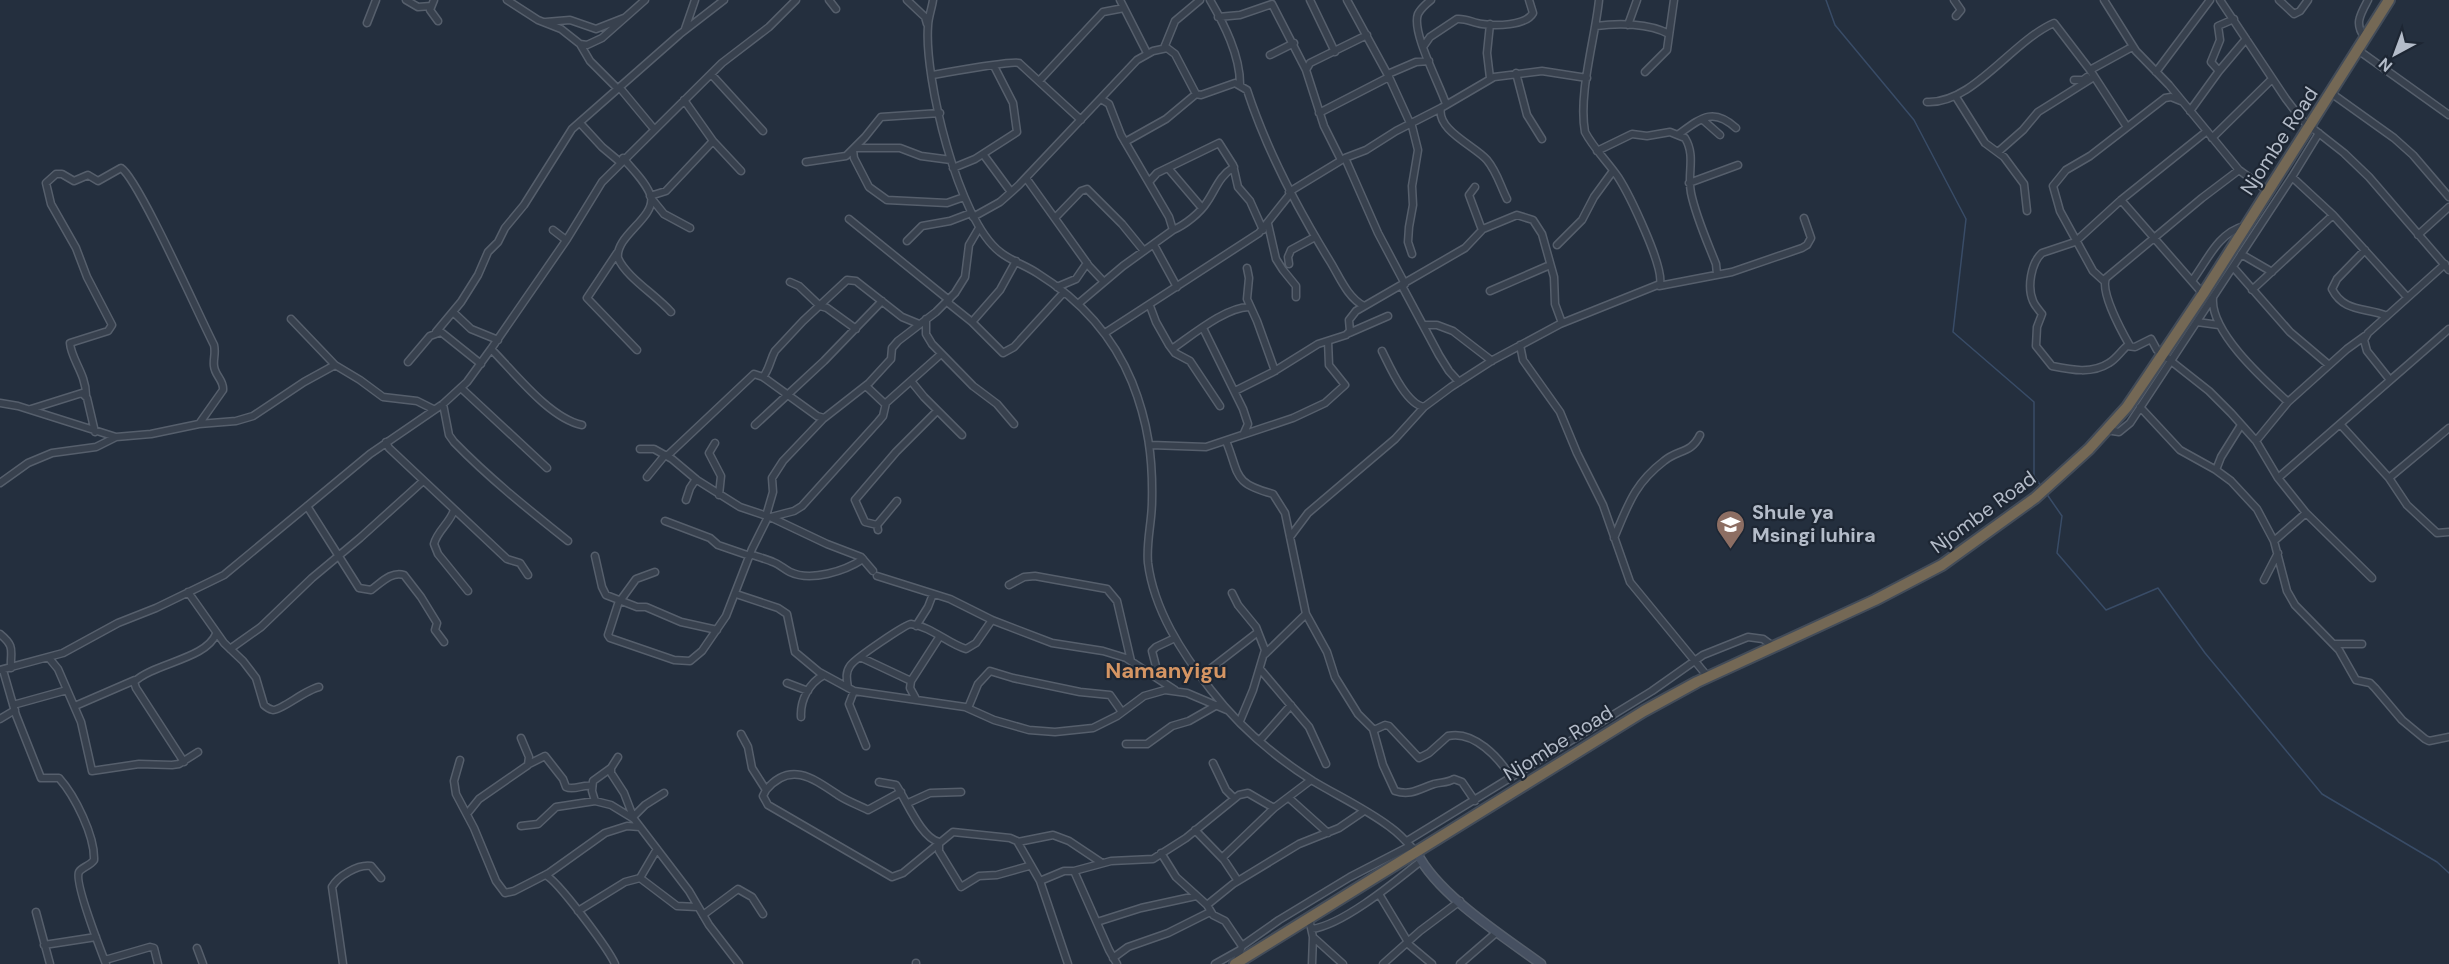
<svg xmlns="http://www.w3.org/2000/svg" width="2449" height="964" viewBox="0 0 2449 964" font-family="'DM Sans',sans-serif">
<rect width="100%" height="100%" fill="#242f3e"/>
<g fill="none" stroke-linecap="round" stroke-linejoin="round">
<path stroke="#394c67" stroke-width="1.5" d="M 1826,0 L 1835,25 L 1914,120 L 1966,219 L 1953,332 L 2034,402 L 2034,476 L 2041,486
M 2046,493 L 2062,516 L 2057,553 L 2106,610 L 2158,588 L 2205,653 L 2322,794 L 2437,862 L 2449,873"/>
<defs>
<path id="street" d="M 406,0 L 418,7 L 431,6
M 434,0 L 430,10 L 438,21
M 507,0 L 538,20 L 561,29 L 580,44 L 587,45 L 602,38 L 645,0
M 829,0 L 836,9
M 907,0 L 925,17 L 927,24
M 933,0 C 932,8 928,18 928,26 C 924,77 958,220 1000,252 C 1011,261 1025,265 1037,273 C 1079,299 1113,336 1132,382 C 1148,422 1153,458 1152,501 C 1152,522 1146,542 1148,563 C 1154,610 1182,653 1211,690 C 1238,725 1275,757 1313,781 C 1338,796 1366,809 1390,827 C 1400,834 1408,843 1416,852
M 1120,0 L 1147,53
M 1210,0 C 1224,24 1240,55 1240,84
M 1310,0 L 1335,52
M 1347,0 L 1389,77 L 1410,123
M 1431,0 C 1426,4 1421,8 1418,14 C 1411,32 1440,85 1446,104
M 1954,0 L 1961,10 L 1956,16
M 2104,0 L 2136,51 L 2169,85 L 2239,170 L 2268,191
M 2220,0 L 2286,99 L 2302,120 L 2344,153 L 2369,177 L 2449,270
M 2279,0 L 2294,14 L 2300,11 L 2308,0
M 1218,17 L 1240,15 L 1272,4 L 1306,70
M 546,22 L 570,20 L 596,29 L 624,18
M 367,23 L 376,0
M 1490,24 L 1487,53 L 1490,78
M 1628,25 L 1637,0
M 1596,26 C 1618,23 1649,23 1669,34
M 685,29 L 695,0
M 2365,38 C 2354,24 2360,15 2368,0
M 580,44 L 590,61 L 618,89
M 1423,47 L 1430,37 L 1457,19 C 1466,18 1473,23 1482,24 C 1495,26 1526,26 1533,13 L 1529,0
M 1164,48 L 1175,21 L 1200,0
M 2358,50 L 2449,115
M 1270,55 L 1294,43
M 2090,70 L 2132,47
M 2219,71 L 2211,62 L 2220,40 L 2218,26 L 2234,19
M 1645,72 L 1667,50 L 1674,0
M 2156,72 L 2210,0
M 1516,73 L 1527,115 L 1542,139
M 711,74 L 763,131
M 1388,74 L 1416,62 L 1429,61
M 932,75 C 945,73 1012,60 1019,63 L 1081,120
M 2074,80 L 2083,80 L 2087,77
M 1039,81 L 1103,12 L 1124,8
M 620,88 L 654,129
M 2331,93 L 2394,138 L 2413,155 L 2449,197
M 1956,97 L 1985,143 L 2004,157 L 2024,184 L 2027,211
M 684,100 L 713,141 L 741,171
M 1927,102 C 1973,104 2011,42 2054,23 L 2090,70 L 2127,127
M 1441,108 C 1436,130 1475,146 1487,160 C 1497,172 1500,185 1507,199
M 2190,111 L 2219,71 L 2246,39
M 1319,113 L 1389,77
M 1703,120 L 1720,135
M 1411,122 L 1418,150 L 1412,186 L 1413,205 L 1409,227 L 1408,242 L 1412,254
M 580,123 L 602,147 L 620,162
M 2207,131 L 2121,200 L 2075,242 L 2042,253 C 2031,263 2027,287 2033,301 C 2035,306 2039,310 2042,314 L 2037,327 L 2036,346 L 2052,366 C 2072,370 2092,374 2109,363 C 2116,359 2121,351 2127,346 L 2135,347 L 2151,339 L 2157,350 L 2209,391 L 2231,413 L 2256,441 L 2278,478 L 2306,513 L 2372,578
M 1679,134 C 1701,118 1713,107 1736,128
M 2212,138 L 2272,79
M 1125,142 L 1166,119 L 1196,94
M 856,148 L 900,148 L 921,156 L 951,160
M 853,150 L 854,158 L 869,187 L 887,200 L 947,203 L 964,197
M 1597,151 L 1632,134 L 1647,136 L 1670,132 L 1685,138 C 1696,156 1687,173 1691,193 C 1696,217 1707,241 1716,264 L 1717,274
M 1998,152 L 2023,130 L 2038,112 L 2094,77
M 983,154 L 1011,192
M 623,158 C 632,169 647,183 651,197 C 655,218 615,236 618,258 C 626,277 656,295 671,312
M 1345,158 L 1378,233 L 1405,284
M 1341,160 L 1324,126 L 1306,70 L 1310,63 L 1367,35
M 806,162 L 846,156 L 865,137 L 881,117 L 940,113
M 953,168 L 975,159 L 1017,132 L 1013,103 L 994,66
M 1168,168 L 1202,208
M 2292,177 L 2333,215 L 2407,297
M 1026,178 L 1089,266 L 1104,282
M 1149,182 L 1157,173 L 1219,143 L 1233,165 L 1238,187 L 1250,201 L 1263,230
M 1689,183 L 1738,165
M 1475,187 L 1469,195 L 1482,230
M 1289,192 L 1345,158 L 1366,150 L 1396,131 L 1441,108 L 1494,77 L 1542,71 L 1587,78
M 650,196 L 666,191 L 713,141
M 651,198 L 664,214 L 690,228
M 2121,200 L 2203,294
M 973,217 L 1000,202 L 1019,185 L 1137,60 L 1153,51 L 1167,48 L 1175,54 L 1196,94 L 1201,95 L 1235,83 L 1247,90 C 1267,151 1297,208 1331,263 C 1340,278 1348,298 1364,306
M 1055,218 L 1081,191 L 1087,189 L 1122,224 L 1144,251
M 849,219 L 949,300
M 1268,224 L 1276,259 L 1283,270 L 1296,286 L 1296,297
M 553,230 L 566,240
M 1173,230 C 1185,225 1200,213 1207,202 C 1216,189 1219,176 1234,167
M 2418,235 L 2449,207
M 907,241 L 922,226 L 950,221 L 971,213
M 1154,245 L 1177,287
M 1557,245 L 1582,220 L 1594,197 L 1613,171
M 2365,250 L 2337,279 L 2332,289 C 2344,313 2366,307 2387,316
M 617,253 L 587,298 L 637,350
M 2241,254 L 2272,272
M 1289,264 L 1288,257 L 1291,250 L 1315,237
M 2233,267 L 2290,332 L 2329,365
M 1247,268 L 1249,278 L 1247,299 L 1257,321 L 1275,371
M 2104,281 L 2093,271 L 2060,211 L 2053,186 L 2066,170 L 2090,156 L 2165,98 L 2171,97 L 2181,101
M 2192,281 C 2207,261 2218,233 2244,226
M 790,282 L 799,286 L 820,306 L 827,308 L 856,329
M 1402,286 L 1439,355 L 1449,371 L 1459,382
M 1659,286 L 1732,272 L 1802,248 L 1807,245 L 1811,238 L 1804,218
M 1057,287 L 1076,279 L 1087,263
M 2252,290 L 2333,215
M 1490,291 L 1550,265
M 2213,298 C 2210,332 2264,380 2288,402
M 947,302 L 972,322 L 1003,353 L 1014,347 L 1064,292
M 1078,304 L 1123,266 L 1173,230 L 1169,217 L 1121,135 L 1109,104 L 1101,99
M 1150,306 L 1156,322 L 1169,345 L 1175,353 L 1190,361 L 1220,406
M 453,312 L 471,329 L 498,340
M 291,319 L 335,365 L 360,380 L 383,397 L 417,401 L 433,409
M 926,319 L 926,334 L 932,344 L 973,386 L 997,404 L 1014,424
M 972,322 L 1000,290 L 1016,261
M 2197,322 L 2219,325
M 1424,325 L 1437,325 L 1453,331 L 1492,361
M 1203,328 L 1243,409 L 1248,424 L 1244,433
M 436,332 L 461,302 L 478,275 L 488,252 L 498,242 L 505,228 L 524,205 L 572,129 L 680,34 L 724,0
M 1105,333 L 1259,233 L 1290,194
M 1349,333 L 1388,316
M 1520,345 L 1523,360 L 1560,412 L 1577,453 L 1603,505 L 1630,582 L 1708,677
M 2130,346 C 2122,332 2100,292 2106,278 L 2202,198 L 2239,170
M 491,349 C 515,373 549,418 582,425
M 1172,349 C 1191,336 1227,306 1250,307
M 1382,351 C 1390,367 1406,404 1424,407
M 408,362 L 430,336 L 441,332 L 481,364
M 763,377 C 770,368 770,360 775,351 L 803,321 L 847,280 L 856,281 L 902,317 L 919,324
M 2390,380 L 2367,351 L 2364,340 L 2368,333 L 2445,264
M 911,381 L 924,397 L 962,435
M 866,386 L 885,404
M 461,388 L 547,468
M 1235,391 L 1273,372 L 1318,344 L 1346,335 L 1350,331 L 1349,320 L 1356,311 L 1465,248 L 1483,229 L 1517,215 L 1533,220 L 1542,234 L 1554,277 L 1555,304 L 1562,323
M 0,403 L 18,406 L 116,437
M 443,404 L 449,435 L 454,442 C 489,478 529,510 568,541
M 2140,407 L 2180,450 L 2216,470 L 2231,481 L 2257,509 L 2274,541 L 2287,591 L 2295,605 L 2339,650 L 2356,680 L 2370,683 L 2375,688 L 2402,720 L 2425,739 L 2429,741 L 2449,737
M 31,409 L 82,393 L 87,398 L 95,432
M 199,424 L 236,421 L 253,416 L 304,382 L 335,365
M 2340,424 L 2389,478 L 2449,428
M 755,425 L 824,361 L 882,301
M 2106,430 L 2119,432 L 2130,423 L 2292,177 L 2319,133
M 1226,441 C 1240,475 1232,483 1273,494 L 1285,513 L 1306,614 L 1327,652 L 1335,677 L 1358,714 L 1373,729 L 1383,765 L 1395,791 C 1411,796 1419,789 1434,784 C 1441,782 1447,783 1454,779 L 1462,782 L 1475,801
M 2256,441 L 2288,402 L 2347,349 L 2365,336
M 386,442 L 389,448 L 507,559 L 520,563 L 528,575
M 715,443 L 709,453 L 721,476 L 719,495
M 1151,445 L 1206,447 L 1293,418 L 1325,403 L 1345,385 L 1329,365 L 1328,341
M 640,449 L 654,449 L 672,459 L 697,480 L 740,507 L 770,517 L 827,544 L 861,557 L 873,571
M 667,456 L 754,374 L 763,377 L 817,416 L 824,418
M 2216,470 L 2221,457 L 2241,425
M 647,477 L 665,455
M 2278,478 L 2449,329
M 2389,478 L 2407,505 L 2437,533 L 2449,532
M 0,483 L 28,463 L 52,453 L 96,447 L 116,437 L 151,434 L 199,424 L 223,390 C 224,380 215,376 214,366 C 213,359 216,353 214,345 C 200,318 138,178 121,168 L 98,181 L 88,175 L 74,181 L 62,174 L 56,174 L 46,183 L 51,204 L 76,248 L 87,277 L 112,325 L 108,331 L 70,343 C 71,359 86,374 86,395
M 686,500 L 690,488 L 696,479
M 307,506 L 359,588 L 371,590 C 381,583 391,571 404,575 L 421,597 L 437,623 L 435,630 L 444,642
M 454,510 C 450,523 437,531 434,544 L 438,554 L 468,591
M 766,516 L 773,492 L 772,478 L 783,461 L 823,419 L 869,383 L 891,359 L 892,348 L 898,341 L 936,312 L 955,293 L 965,277 L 969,245 L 979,228
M 771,517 L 794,511 L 802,506 L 878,422 L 883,416 L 886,403 L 941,354
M 665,521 L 710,538 L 718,545 L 750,556
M 877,525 L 897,501
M 878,530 L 877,525 L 865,522 L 855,500 L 896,452 L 937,411
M 1290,537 L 1308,513 L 1395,439 L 1424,407 L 1451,387 L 1493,360 L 1560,324 L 1660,284 C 1664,266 1629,194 1618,177 C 1607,161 1594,149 1585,132 C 1578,94 1595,39 1599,0
M 1614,538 C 1628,505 1634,484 1664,461 C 1678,449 1691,454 1700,435
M 2274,541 L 2306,513
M 750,554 C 758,557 766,559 773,562 C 779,564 784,569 790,572 C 811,582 845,571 863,559
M 595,556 L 602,587 L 606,595 L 637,607 L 646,607 L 681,622 L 717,630
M 877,576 L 950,599 L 992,620 L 1052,643 L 1103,651 L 1126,658 L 1175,690
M 2264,580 L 2278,553
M 1009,585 L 1024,577 L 1035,576 L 1107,589 L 1117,601 L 1131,661
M 188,592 L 224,643 L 243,661 L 256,678 L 264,705 C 266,707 269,709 273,710 C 282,710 305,690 319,687
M 1232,593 L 1238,605 L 1256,627 L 1265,650 L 1253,690 L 1240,721
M 736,594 L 778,608 L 787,614 L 795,652 L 819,672 L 854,691 L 965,707 L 994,720 L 1029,730 L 1055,732 L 1093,728 L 1117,716 L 1144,696 L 1165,690 L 1187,693 L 1227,710
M 619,601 L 608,635 L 610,638 L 674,660 L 690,661 L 702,651 L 726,616 L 752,549 L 768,517
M 620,601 L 636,579 L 655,572
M 916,626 L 928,607 L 933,594
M 0,634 C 16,647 10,651 11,668
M 2334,644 L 2362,644
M 230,649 L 261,627 L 312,578 L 360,538 L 422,482
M 1265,654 L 1306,614
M 860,657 L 911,681
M 49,658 L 58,669 L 81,722 L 92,771 L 139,764 L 172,765 L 179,764 L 198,752
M 1260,669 L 1309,727 L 1326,764
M 0,670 L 63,653 L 118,623 L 156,608 L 224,575 L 370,454 L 443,404 L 467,382 L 491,349 L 567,239 L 602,182 L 722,63 L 769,27 L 796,0
M 3,670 L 16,715 L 41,778 L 59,778 C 75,796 95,836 94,860 C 90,866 82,867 79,872 C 74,882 101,951 106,964
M 1201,676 L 1258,632
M 1159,678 L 1152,651 L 1156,647 L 1175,638
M 787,683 L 808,691
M 848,688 C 847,680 845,673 850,666 C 854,659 906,624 911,624 C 932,627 947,643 966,649 L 976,643 L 992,620
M 854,691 L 849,704 L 866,746
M 916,699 L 910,688 L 911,681 L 940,636
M 13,705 L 67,690
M 75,706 L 135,680
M 968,708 L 978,684 L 990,671 L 1013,678 L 1080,692 L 1110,695 L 1122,712
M 801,717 C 800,700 809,683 824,675
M 0,719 L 15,710
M 1374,730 L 1385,725 L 1389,726 L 1419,758 L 1429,753 L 1448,736 C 1474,730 1499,758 1511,777
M 741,734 L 748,747 L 752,768 L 766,790 L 763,796 L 768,805 L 892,877 L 903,873 L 953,832 L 1010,838 L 1017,841 L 1040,881 L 1068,964
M 1260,740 L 1291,705
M 1126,744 L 1147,744 L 1172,726 L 1189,721 L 1217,705
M 618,757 L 611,768 L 611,773 L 624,793 L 634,819 L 689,891 L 709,925 L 739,964
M 460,760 L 454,781 L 456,794 L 474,828 L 496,881 L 505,893 L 514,891 L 549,873 L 605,833 L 627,826 L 640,827
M 184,762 L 136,688 L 134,682 C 154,663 206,659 216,634
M 1213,763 L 1226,790 L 1234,798
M 529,764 L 545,756 L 563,779 L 566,787 C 574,791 583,784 592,786
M 879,782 L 896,785 C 907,801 921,838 939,842 L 939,851 L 961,887 L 979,876 L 997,875 L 1029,866
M 766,790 C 790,761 813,778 838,795 C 847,801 858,805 868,810 L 901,792
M 1289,798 L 1328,833
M 595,801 L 592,791 L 593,781 L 611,768
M 908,803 L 930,793 L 961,792
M 467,814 L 479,799 L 528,765 L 529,757 L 521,738
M 633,817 L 645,805 L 664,793
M 521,826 L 538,824 L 556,807 L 595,801 L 611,805 L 634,819
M 1195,830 L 1224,860 L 1238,881
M 1407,841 L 1652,691 L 1703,655 L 1748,637 L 1763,639 L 1774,647
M 1018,842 L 1053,835 L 1069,841 L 1102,863
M 1161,853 L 1176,877 L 1207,905 L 1213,915 L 1225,921 L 1242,946 L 1236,963
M 1222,858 L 1274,808
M 1074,871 L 1109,950 L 1117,964
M 545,875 C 557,879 609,950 615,964
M 640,878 L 657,849
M 1040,881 L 1064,871 L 1074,871 L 1111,861 L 1153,859 L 1186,838 L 1239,795 L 1248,793 L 1274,808 L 1311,780
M 1379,894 L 1408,942
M 1207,905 L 1233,884 L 1299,844 L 1339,828 L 1364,811
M 578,911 L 625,882 L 640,878 L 677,906 L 697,907
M 36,912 L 50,964
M 703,915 L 738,889 L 752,897 L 763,914
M 1309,919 L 1313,937 L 1312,964
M 1097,922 L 1141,908 L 1196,896
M 1312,929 C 1343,925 1396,881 1421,861
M 1313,937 L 1343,964
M 1407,943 L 1432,964
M 44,945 L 96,937
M 1242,946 L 1279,920 L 1350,877 L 1410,846
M 197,948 L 203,964
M 1113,958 L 1128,947 L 1168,933 L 1210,912
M 105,960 L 150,947 L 154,948 L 158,964
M 916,963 L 916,964
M 343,964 L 332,887 C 338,876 358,864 371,866 L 381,878
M 1215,964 L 1240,950
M 1383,964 L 1420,931 L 1460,901
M 1460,964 L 1497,932"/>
<path id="secondary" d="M 1417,853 C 1438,895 1503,936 1541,964"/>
<path id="highway" d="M 1235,964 L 1644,711 L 1697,682 L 1875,600 L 1942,565 L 2035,498 L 2089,449 L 2127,407 L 2146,379 L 2203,294 L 2389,0"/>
</defs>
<use href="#street" stroke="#565f6c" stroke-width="9"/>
<use href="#secondary" stroke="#565f6c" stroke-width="11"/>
<use href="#highway" stroke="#434c59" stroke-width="14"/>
<use href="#street" stroke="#38414e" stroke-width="6"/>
<use href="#secondary" stroke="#465061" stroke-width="8"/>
<use href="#highway" stroke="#746855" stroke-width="10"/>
</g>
<defs>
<symbol id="school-pin" viewBox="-11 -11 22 30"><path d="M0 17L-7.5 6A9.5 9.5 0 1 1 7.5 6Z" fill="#8d6e63" stroke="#1d2633"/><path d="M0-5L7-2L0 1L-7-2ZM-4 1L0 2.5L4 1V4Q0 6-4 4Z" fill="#fff"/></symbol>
</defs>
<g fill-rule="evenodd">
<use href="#school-pin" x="1714" y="508" width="33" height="45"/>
</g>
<g text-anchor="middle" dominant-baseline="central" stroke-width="4.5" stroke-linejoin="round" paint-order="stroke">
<g font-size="20" fill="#b4bcc9" stroke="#1d2633">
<text transform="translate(2279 141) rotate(-57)">Njombe Road</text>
<text transform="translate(1983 512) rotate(-36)">Njombe Road</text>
<text transform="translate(1558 743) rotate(-32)">Njombe Road</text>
</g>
<g font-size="20" font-weight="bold" fill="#b4bcc9" stroke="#1d2633" text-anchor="start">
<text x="1752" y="512">Shule ya<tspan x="1752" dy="23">Msingi luhira</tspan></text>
</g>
<g font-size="22" font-weight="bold" fill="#d59563" stroke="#1d2633">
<text x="1166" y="670">Namanyigu</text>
</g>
</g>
<g transform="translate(2395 54) rotate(221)" stroke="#1d2633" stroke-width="4.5" paint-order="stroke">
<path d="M0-4.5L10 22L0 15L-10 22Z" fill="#b4bcc9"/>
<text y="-9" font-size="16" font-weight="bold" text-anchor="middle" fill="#b4bcc9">N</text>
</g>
</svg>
